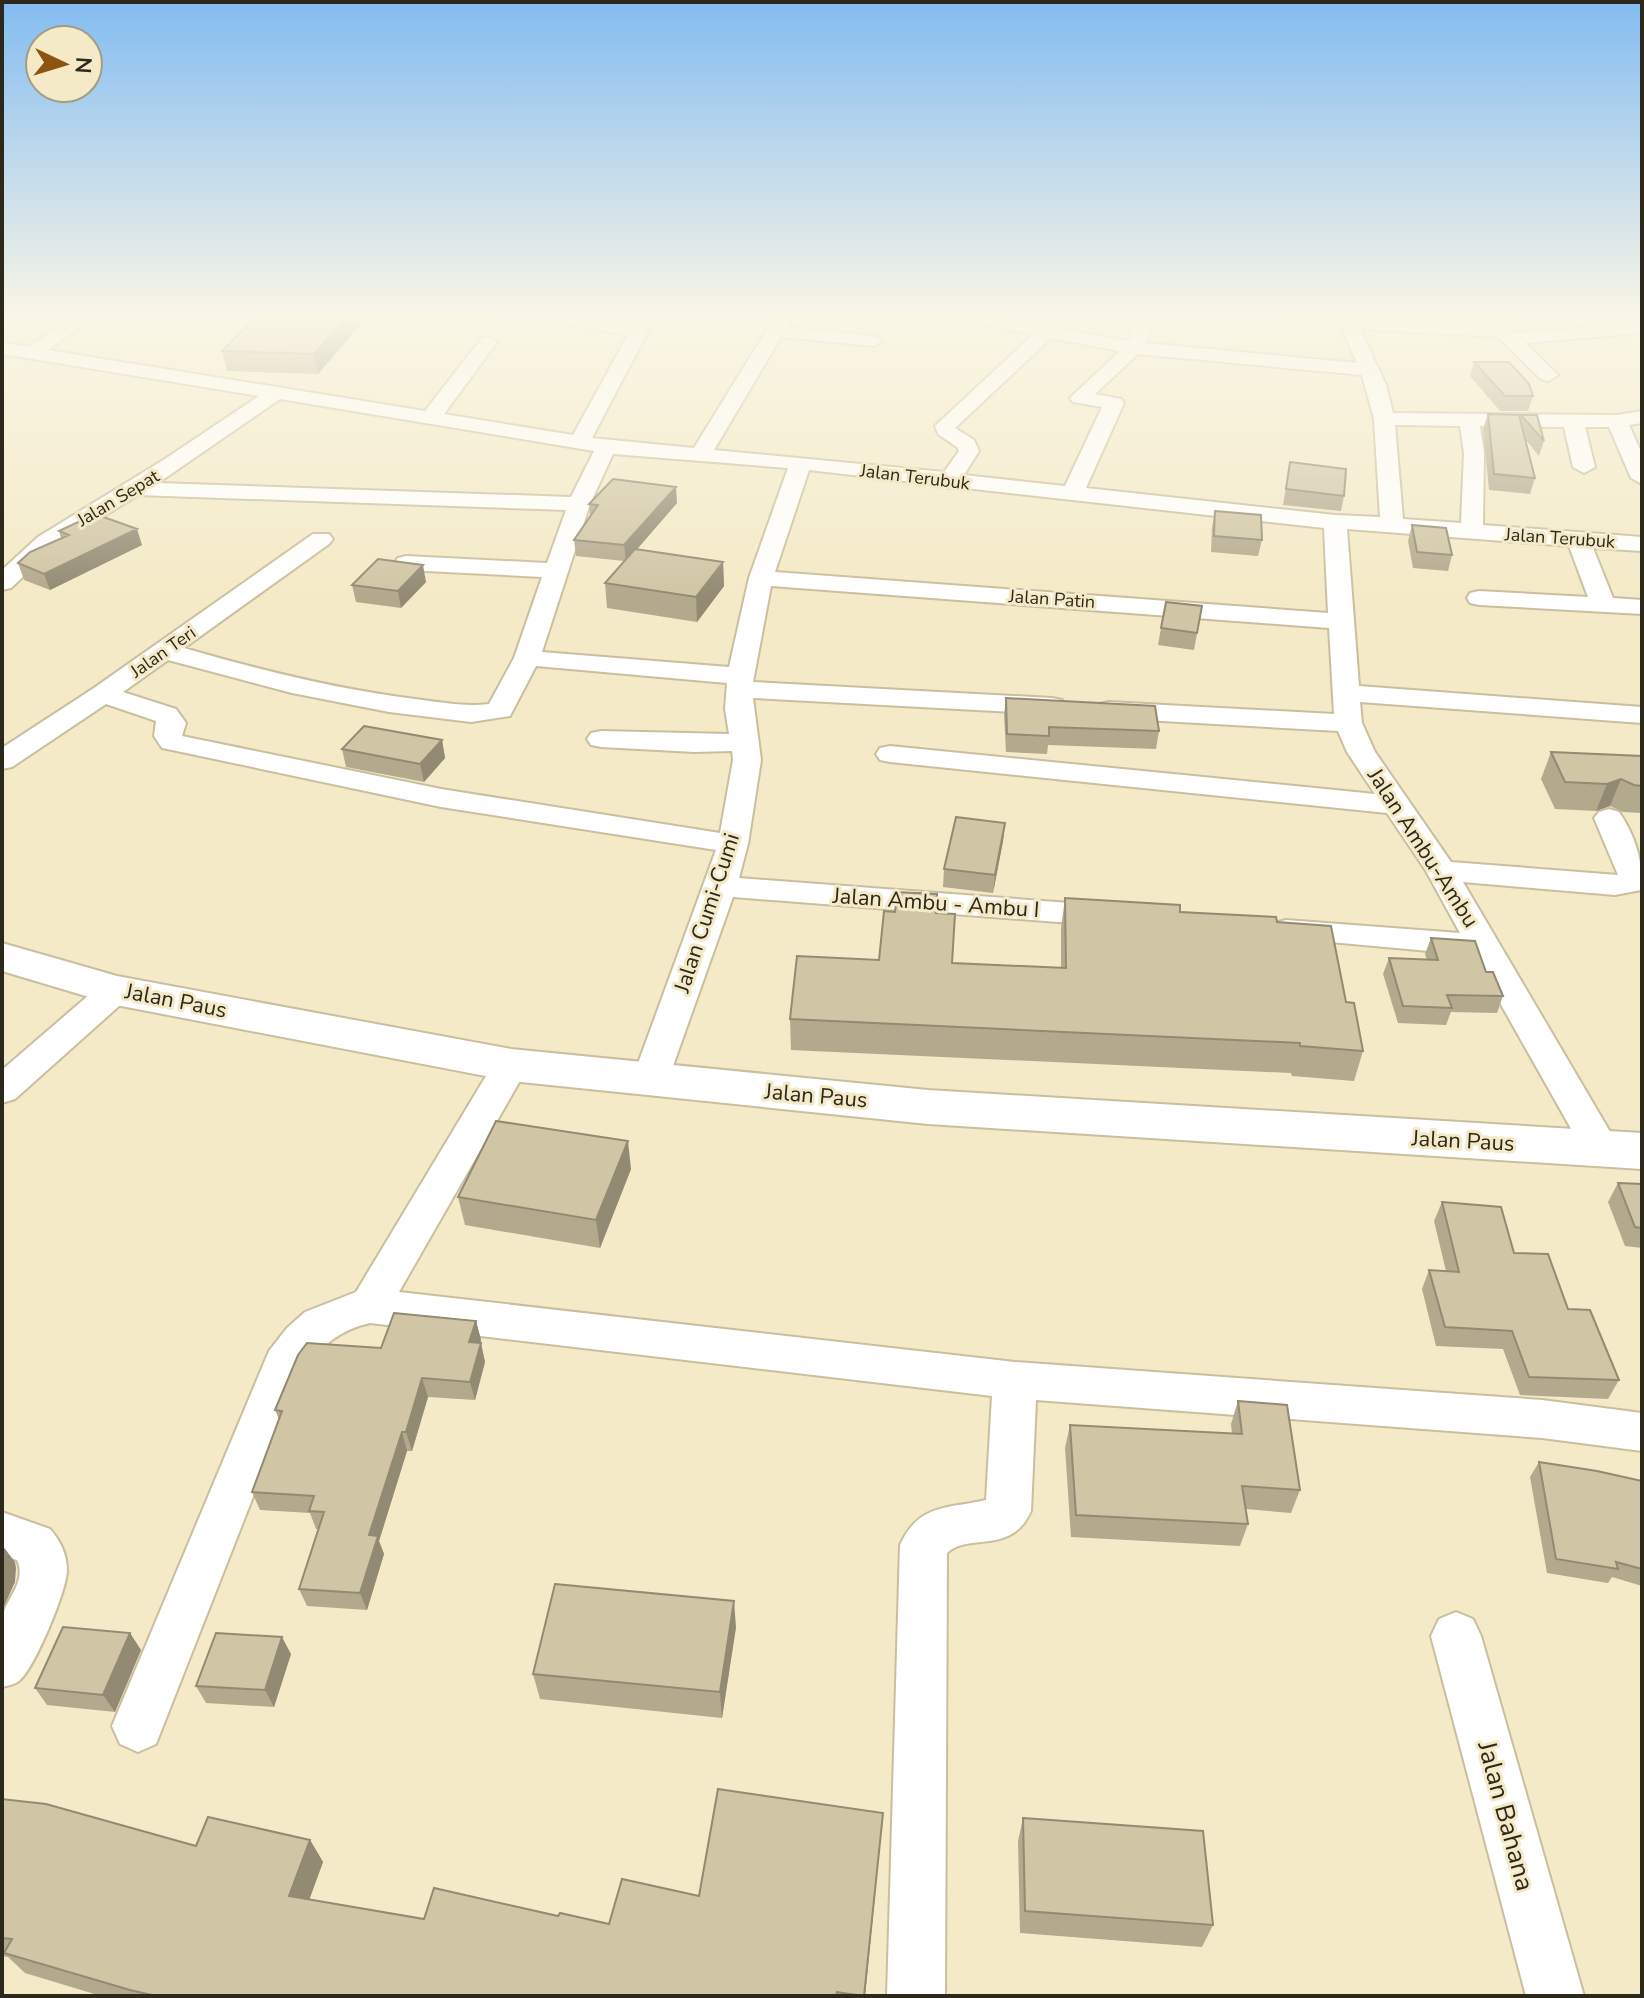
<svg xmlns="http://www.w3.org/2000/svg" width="1644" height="1998" viewBox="0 0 1644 1998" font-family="'Nunito Sans',sans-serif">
<rect width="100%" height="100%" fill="#f4eac7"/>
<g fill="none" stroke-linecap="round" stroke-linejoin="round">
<defs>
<path id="street" d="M 72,318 L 93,318 L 48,350 L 425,411 L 482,338 L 488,337 L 497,342 L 444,414 L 573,435 L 628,335 L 558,323 L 549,318 L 589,318 L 633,325 L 637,318 L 655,318 L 592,438 L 694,448 L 774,318 L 792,318 L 787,327 L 874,336 L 883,341 L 874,346 L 781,337 L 714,450 L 944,472 L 959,451 L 957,447 L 938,434 L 935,426 L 1034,334 L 970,322 L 967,318 L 1003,318 L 1128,341 L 1137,318 L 1155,318 L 1145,343 L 1357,363 L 1337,318 L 1491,326 L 1499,323 L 1515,333 L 1642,323 L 1642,333 L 1525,343 L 1558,375 L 1548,381 L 1541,379 L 1498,337 L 1360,329 L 1386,385 L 1393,413 L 1617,415 L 1642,411 L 1642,423 L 1629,425 L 1642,454 L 1642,484 L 1631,478 L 1609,427 L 1585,427 L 1595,467 L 1584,473 L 1573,467 L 1564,427 L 1480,426 L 1484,453 L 1483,525 L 1642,537 L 1642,551 L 1593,548 L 1613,598 L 1642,600 L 1642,614 L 1479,605 L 1470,603 L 1467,598 L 1470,593 L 1479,591 L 1588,597 L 1569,546 L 1347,529 L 1359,686 L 1642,707 L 1642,723 L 1360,702 L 1362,723 L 1375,752 L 1451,862 L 1618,875 L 1594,818 L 1599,812 L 1609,809 L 1619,812 C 1635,835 1644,863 1641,890 L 1615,895 L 1463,882 L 1619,1147 L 1613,1157 L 1600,1161 L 1587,1157 L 1473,955 L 1275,937 L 1270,930 L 1275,923 L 1286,920 L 1460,933 L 1426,871 L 1387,813 L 890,762 L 880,760 L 876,754 L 880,748 L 890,746 L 1375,794 L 1347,752 L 1338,731 L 1109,718 L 1099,716 L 1095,710 L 1099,704 L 1109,702 L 1334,714 L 1329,628 L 771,586 L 753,682 L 1052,698 L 1062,700 L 1065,706 L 1062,712 L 1052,714 L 753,698 L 761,760 L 748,844 L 739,878 L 1110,906 L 1121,909 L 1126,916 L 1121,923 L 1110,926 L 733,897 L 668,1080 L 663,1089 L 650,1093 L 637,1089 L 632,1080 L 716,850 L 441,807 L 172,750 L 162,748 L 154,736 L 156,721 L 106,704 L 12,767 L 2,769 L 2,748 L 94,688 L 313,534 L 329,534 L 333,539 L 329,544 L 184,648 C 260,670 336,689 415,699 C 440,702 464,707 489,704 L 514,658 L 542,577 L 406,570 L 398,568 L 394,563 L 398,558 L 406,556 L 547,563 L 566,510 L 138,495 L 54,547 L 11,588 L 2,590 L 2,570 L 38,537 L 165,459 L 259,396 L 2,354 L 2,342 L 28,347 ZM 1051,338 L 1120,351 L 1070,398 L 1073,402 L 1102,407 L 1065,486 L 964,475 L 979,451 L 974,440 L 955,428 ZM 1138,354 L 1362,375 L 1374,419 L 1380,517 L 1335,515 L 1086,488 L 1124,403 L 1121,399 L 1095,394 ZM 280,399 L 594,451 L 571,497 L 158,483 ZM 1395,425 L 1460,426 L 1464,453 L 1461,523 L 1403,519 ZM 613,454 L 788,468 L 749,578 L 729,667 L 542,652 L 590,504 ZM 809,470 L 939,485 L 948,488 L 956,487 L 1324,528 L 1328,613 L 775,572 ZM 168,660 L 292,693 L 389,712 L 471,722 L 510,716 L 536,666 L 727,683 L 725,709 L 729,734 L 601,731 L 591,733 L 587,739 L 591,745 L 601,747 L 694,752 L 732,751 L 733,760 L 720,833 L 441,789 L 182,736 L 186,723 L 176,709 L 123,692 Z
M 116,979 L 128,982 L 133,990 L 128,998 L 15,1099 L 2,1103 L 2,1070 L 104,982 Z
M 511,1053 L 524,1056 L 529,1065 L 399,1292 L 1015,1362 L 1542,1400 L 1642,1413 L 1642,1451 L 1542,1438 L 1036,1400 L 1031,1511 C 1011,1556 970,1532 947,1553 L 945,1996 L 887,1996 L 900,1545 C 919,1503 948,1509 986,1500 L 992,1396 L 370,1323 C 339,1330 320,1347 302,1372 L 156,1744 L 138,1752 L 120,1744 L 112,1726 L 269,1351 L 287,1328 L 305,1312 L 356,1292 L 498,1056 Z
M 2,1512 L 50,1529 C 60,1540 67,1555 67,1570 C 67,1590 35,1667 20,1680 C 16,1684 7,1686 2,1687 C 2,1666 0,1639 2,1618 C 6,1598 27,1582 17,1560 L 2,1556 Z
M 1456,1612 L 1473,1619 L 1481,1636 L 1584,1996 L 1526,1996 L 1431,1636 L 1439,1619 Z"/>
<path id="secondary" d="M 2,943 L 117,976 L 511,1049 L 928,1090 L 1642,1133 L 1642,1169 L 928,1124 L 511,1081 L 116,1005 L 2,971 Z"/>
</defs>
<use href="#street" stroke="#c9bf9e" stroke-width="4"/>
<use href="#secondary" stroke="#c9bf9e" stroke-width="4"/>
<use href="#street" fill="#fff" fill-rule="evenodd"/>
<use href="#secondary" fill="#fff" fill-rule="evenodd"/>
</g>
<path fill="#b3a98d" d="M 366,318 L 318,374 L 227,371 L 222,351 Z
M 1474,362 L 1533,396 L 1528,411 L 1500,411 L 1470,376 Z
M 1488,414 L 1520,418 L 1521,415 L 1544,441 L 1539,456 L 1526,440 L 1535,478 L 1530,494 L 1489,490 L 1483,429 Z
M 1290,462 L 1344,496 L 1341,511 L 1283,505 Z
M 677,503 L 637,549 L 723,562 L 724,586 L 697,622 L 607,608 L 605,583 L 624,561 L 576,556 L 574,540 L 590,516 L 589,504 Z
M 1215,511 L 1262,540 L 1258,556 L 1211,552 L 1212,527 Z
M 1412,525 L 1452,555 L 1448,571 L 1413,568 L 1408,541 Z
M 59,531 L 142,545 L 50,590 L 24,580 L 18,563 L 61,538 Z
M 426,582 L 401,608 L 356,602 L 352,585 Z
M 1202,606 L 1194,650 L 1158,645 L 1161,628 Z
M 1006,698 L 1159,731 L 1156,749 L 1048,745 L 1047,754 L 1006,752 L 1004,715 Z
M 442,740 L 445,758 L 424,782 L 346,767 L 342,749 Z
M 1551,752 L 1642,756 L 1642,813 L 1623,812 L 1610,806 L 1596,811 L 1555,809 L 1541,779 Z
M 1005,823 L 1003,841 L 993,893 L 943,887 L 944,869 Z
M 1065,898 L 1277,922 L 1346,1002 L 1363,1051 L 1354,1081 L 1292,1076 L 1291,1073 L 791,1050 L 790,1019 L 879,960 L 895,912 L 936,913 L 952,963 L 1061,968 L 1061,928 Z
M 1431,938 L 1486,972 L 1503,996 L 1497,1013 L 1451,1012 L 1446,1025 L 1398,1023 L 1383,974 L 1389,958 L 1427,960 L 1425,954 Z
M 631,1169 L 600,1248 L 465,1225 L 458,1197 Z
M 1618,1183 L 1642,1184 L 1642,1249 L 1642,1248 L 1625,1246 L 1608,1202 Z
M 1442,1202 L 1514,1253 L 1568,1309 L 1619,1380 L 1608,1399 L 1520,1395 L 1503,1349 L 1436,1346 L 1422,1289 L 1429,1270 L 1446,1271 L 1434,1221 Z
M 476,1321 L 481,1340 L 480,1343 L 485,1362 L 475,1400 L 428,1397 L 412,1451 L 407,1451 L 379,1541 L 384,1554 L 367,1610 L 307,1606 L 299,1589 L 319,1529 L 316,1529 L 310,1513 L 260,1510 L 252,1492 L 279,1419 L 275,1410 L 381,1348 Z
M 1238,1401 L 1300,1490 L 1291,1513 L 1246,1509 L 1248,1524 L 1240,1546 L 1071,1537 L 1065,1448 L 1070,1425 L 1232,1434 L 1231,1424 Z
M 1539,1462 L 1642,1481 L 1642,1586 L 1612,1577 L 1608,1583 L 1547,1573 L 1530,1477 Z
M 736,1627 L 722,1718 L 540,1699 L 533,1674 Z
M 141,1650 L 115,1712 L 47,1705 L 35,1688 Z
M 291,1654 L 274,1707 L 206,1703 L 196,1686 Z
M 2,1799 L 196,1846 L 310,1840 L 323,1862 L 309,1899 L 424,1919 L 558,1916 L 609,1924 L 699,1896 L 883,1813 L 865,1996 L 101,1996 L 25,1973 L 8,1957 L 2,1956 Z
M 1023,1818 L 1213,1925 L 1202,1947 L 1020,1933 L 1018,1841 Z"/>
<path fill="#928a73" d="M 346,318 L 366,318 L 318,374 L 314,354 Z
M 676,487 L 677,503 L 626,562 L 624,545 Z
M 137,529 L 142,545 L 50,590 L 44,574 Z
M 723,562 L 724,586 L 697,622 L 696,597 Z
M 423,565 L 426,582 L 401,608 L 398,591 Z
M 442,740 L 445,758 L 424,782 L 420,764 Z
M 1621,779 L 1610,806 L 1596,811 L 1607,784 Z
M 1005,823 L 1003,841 L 993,893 L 995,875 Z
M 628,1141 L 631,1169 L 600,1248 L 596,1220 Z
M 476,1321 L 481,1340 L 474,1361 L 469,1342 Z
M 481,1343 L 485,1362 L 475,1400 L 470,1382 Z
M 422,1378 L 428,1397 L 412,1451 L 406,1432 Z
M 402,1432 L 407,1451 L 379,1541 L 384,1554 L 367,1610 L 360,1593 L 369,1535 Z
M 2,1545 L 15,1562 L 16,1568 L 15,1582 L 2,1611 Z
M 734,1601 L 736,1627 L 722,1718 L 720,1692 Z
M 130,1633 L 141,1650 L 115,1712 L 103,1695 Z
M 282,1637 L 291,1654 L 274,1707 L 265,1690 Z
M 883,1813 L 865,1996 L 864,1996 Z
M 310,1840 L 323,1862 L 303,1917 L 289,1896 Z"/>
<path fill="#d0c5a4" stroke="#928a73" stroke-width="2" d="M 255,318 L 346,318 L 314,354 L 222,351 Z
M 1474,362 L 1509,362 L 1529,384 L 1533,396 L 1505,396 Z
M 1488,414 L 1519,415 L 1535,478 L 1494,474 Z
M 1521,415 L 1537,415 L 1544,441 Z
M 1290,462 L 1346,469 L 1344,496 L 1286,489 Z
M 613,479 L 676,487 L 624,545 L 574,540 L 598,505 L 589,504 Z
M 1215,511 L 1261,515 L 1262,540 L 1214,536 Z
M 95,514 L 137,529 L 44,574 L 18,563 L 30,552 L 69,535 L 59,531 Z
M 1412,525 L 1446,528 L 1452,555 L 1417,552 Z
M 635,549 L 723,562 L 696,597 L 605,583 Z
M 378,559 L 423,565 L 398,591 L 352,585 Z
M 1166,602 L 1202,606 L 1197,633 L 1161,628 Z
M 1006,698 L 1155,706 L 1159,731 L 1049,727 L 1049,736 L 1007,734 Z
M 364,726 L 442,740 L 420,764 L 342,749 Z
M 1551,752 L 1642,756 L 1642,786 L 1634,785 L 1621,779 L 1607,784 L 1565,782 Z
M 956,817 L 1005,823 L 995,875 L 944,869 Z
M 897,892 L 937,894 L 936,913 L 955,914 L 952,963 L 1066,968 L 1065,898 L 1180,905 L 1180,912 L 1276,917 L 1277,922 L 1331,926 L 1346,1002 L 1354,1003 L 1363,1051 L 1300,1046 L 1300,1043 L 790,1019 L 797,956 L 879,960 L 884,911 L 895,912 Z
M 1431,938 L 1475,941 L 1486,972 L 1493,972 L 1503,996 L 1447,995 L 1452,1008 L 1403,1006 L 1389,958 L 1438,960 Z
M 496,1121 L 628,1141 L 596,1220 L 458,1197 Z
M 1618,1183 L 1642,1184 L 1642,1228 L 1635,1227 Z
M 1442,1202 L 1501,1207 L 1514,1253 L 1548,1254 L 1568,1309 L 1590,1310 L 1619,1380 L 1529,1377 L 1512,1331 L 1445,1327 L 1429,1270 L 1459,1272 Z
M 394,1313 L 476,1321 L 469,1342 L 481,1343 L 470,1382 L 422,1378 L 406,1432 L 402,1432 L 369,1535 L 378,1536 L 360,1593 L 299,1589 L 324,1512 L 309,1511 L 314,1496 L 252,1492 L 282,1411 L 275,1410 L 298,1355 L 307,1343 L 381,1348 Z
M 1238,1401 L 1287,1405 L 1300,1490 L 1242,1486 L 1248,1524 L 1076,1515 L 1070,1425 L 1242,1434 Z
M 1539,1462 L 1597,1471 L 1642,1481 L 1642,1569 L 1616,1562 L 1618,1569 L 1556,1559 Z
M 2,1544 L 4,1551 L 2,1565 Z
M 555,1584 L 734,1601 L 720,1692 L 533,1674 Z
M 63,1627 L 130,1633 L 103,1695 L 35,1688 Z
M 216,1633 L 282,1637 L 265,1690 L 196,1686 Z
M 718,1789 L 883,1813 L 864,1996 L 837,1992 L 836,1996 L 156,1996 L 130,1990 L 4,1953 L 12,1939 L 2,1938 L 2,1799 L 46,1804 L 196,1846 L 208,1817 L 310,1840 L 289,1896 L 424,1919 L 434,1888 L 558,1916 L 560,1913 L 609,1924 L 622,1879 L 699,1896 Z
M 1023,1818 L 1203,1831 L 1213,1925 L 1025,1911 Z"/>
<linearGradient id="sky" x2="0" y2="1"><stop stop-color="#83bcf1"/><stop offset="0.53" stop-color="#faf6e6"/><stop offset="1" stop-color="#faf6e6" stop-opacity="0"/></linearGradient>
<rect width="1644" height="597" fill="url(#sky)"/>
<g text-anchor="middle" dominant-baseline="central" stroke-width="6" stroke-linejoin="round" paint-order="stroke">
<g font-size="18" fill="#2c281b" stroke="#f4eac7">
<text transform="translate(915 477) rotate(7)">Jalan Terubuk</text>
<text transform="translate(118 498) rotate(-31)">Jalan Sepat</text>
<text transform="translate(1560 538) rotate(4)">Jalan Terubuk</text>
<text transform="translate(1052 599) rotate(4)">Jalan Patin</text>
<text transform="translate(163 652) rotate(-35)">Jalan Teri</text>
</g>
<g font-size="22" fill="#2c281b" stroke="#f4eac7">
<text transform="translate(1423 848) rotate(57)">Jalan Ambu-Ambu</text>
<text transform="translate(936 903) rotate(4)">Jalan Ambu - Ambu I</text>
<text transform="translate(707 913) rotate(-72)">Jalan Cumi-Cumi</text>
<text transform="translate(176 1001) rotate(11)">Jalan Paus</text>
<text transform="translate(816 1096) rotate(5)">Jalan Paus</text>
<text transform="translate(1463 1141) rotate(3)">Jalan Paus</text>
</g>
<g font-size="26" fill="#2c281b" stroke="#f4eac7">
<text transform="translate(1506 1816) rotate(75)">Jalan Bahana</text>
</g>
</g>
<rect width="1644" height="1998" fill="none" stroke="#2c281b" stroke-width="8"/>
<g transform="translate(64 64) rotate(94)"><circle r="38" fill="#f4eac7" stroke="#a49c82" stroke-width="2"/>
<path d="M0-6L14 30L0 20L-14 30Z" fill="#8e530f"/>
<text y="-12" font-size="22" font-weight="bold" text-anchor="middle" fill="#2c281b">N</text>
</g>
</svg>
